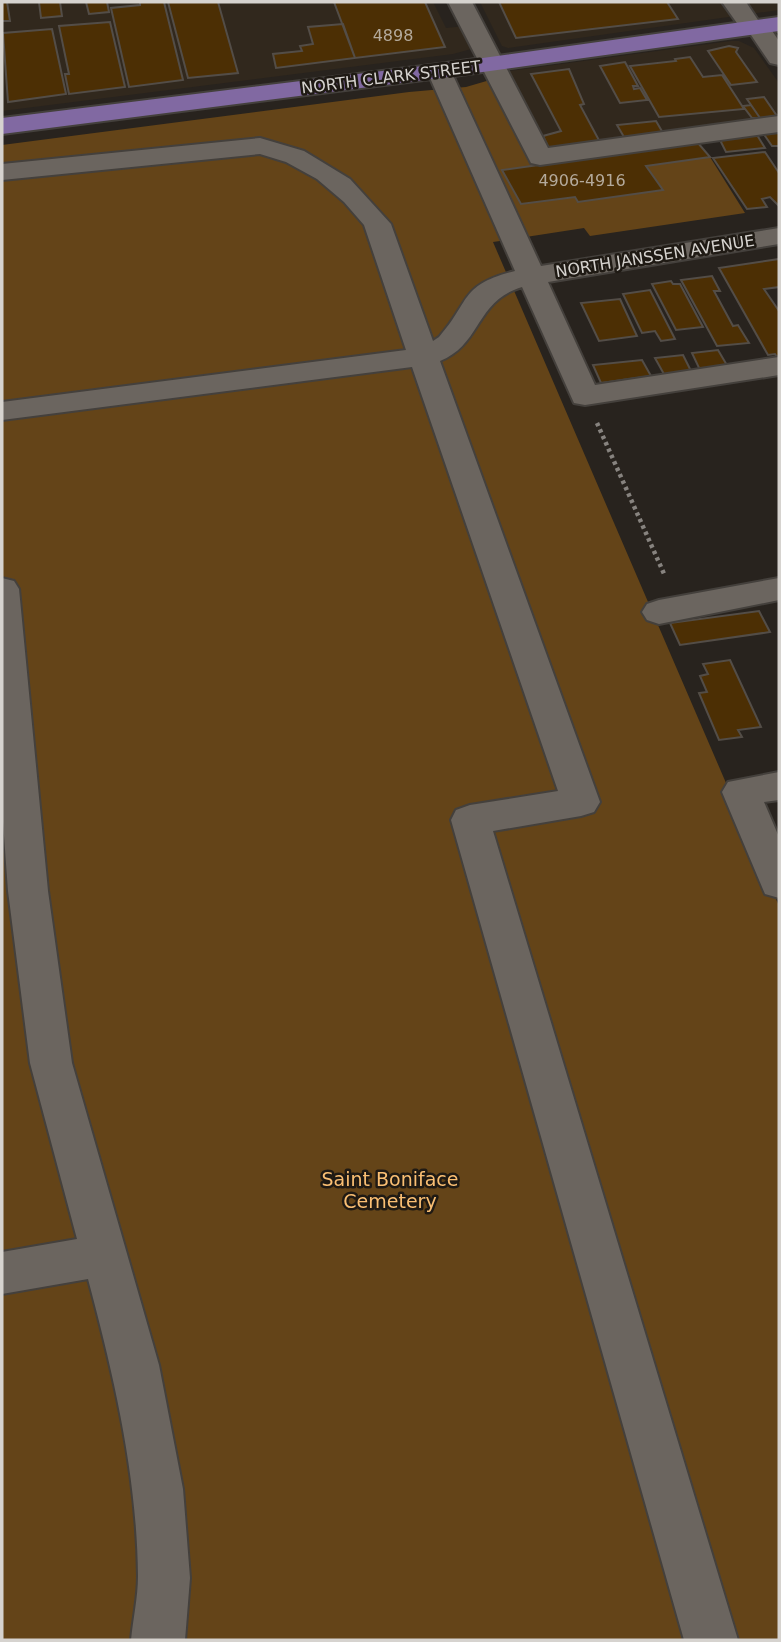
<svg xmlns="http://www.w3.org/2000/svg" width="781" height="1642" viewBox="0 0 781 1642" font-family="'DejaVu Sans',sans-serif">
<rect width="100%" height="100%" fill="#28231e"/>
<path fill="#31281d" d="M 2,2 L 433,2 L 446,28 L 465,26 L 475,48 L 453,54 L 2,111 Z
M 480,2 L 779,2 L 779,10 L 508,48 L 502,46 Z
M 731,41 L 739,41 L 754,48 L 779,83 L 779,124 L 693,136 L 698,143 L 532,166 L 487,74 Z"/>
<path fill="#644418" d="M 490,80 L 532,166 L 698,143 L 710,157 L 745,213 L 590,236 L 584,228 L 493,242 L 779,906 L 779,1640 L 2,1640 L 2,145 L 409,92 L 466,87 Z"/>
<path fill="#4c2f04" stroke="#534d47" stroke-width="2" d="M 2,2 L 7,2 L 10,21 L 2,21 Z
M 39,2 L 60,2 L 62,16 L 41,18 Z
M 86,2 L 107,2 L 109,12 L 89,14 Z
M 140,2 L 164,2 L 183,80 L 129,87 L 111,8 L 140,5 Z
M 168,2 L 218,2 L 238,73 L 188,78 Z
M 334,2 L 425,2 L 445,47 L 355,58 Z
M 499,2 L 667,2 L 678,19 L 516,38 Z
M 110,22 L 125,87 L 69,94 L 65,74 L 69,74 L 59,26 Z
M 343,24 L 355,58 L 276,68 L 273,54 L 302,51 L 300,46 L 313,44 L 308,27 Z
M 52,29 L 66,94 L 8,102 L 3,33 Z
M 729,46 L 738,48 L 736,52 L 757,82 L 731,85 L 708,51 Z
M 690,57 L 703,77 L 722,75 L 744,109 L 659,117 L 630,66 L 676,61 L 675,59 Z
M 625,62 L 638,86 L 633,86 L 634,89 L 640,88 L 647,100 L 620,103 L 600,66 Z
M 569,69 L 584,104 L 580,105 L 601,144 L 550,151 L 543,136 L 561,131 L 531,74 Z
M 764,97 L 777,116 L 760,118 L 747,99 Z
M 751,105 L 760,118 L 752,118 L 743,106 Z
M 656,121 L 663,133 L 624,137 L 617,125 Z
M 779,132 L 779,146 L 772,146 L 763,133 Z
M 757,135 L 765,148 L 726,152 L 720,140 Z
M 698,143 L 710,157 L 646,166 L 663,190 L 578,202 L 575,197 L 521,204 L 502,170 Z
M 765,152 L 779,173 L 779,206 L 770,197 L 762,199 L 767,207 L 747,209 L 713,158 Z
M 779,259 L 779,287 L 764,289 L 779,311 L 779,360 L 775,354 L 768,355 L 719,268 Z
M 712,276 L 720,291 L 714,291 L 733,326 L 738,325 L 749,343 L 717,346 L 681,280 Z
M 671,281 L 673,284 L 680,284 L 703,327 L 676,330 L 652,284 Z
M 650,290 L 675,339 L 661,341 L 655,331 L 642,333 L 623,294 Z
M 620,299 L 637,336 L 599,341 L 581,303 Z
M 718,350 L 728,367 L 700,370 L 692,353 Z
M 683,355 L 692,373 L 665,376 L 655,358 Z
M 642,360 L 651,376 L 601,383 L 593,365 Z
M 759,611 L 770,632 L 680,645 L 670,623 Z
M 730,660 L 761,727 L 738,730 L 742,737 L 719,740 L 699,693 L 707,692 L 700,676 L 708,674 L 703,664 Z"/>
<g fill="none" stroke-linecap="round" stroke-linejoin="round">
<defs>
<path id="minor" d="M 448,2 L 472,2 L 548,148 L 779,116 L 779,132 L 540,165 L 531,163 Z
M 722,2 L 746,2 L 758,20 L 766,22 L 779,41 L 779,65 L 770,63 L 751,35 L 744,33 Z
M 439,64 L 448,66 L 451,71 L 541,266 L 779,228 L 779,244 L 548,282 L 595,385 L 779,357 L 779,375 L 585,405 L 574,403 L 522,287 C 475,301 482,344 440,361 L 600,802 L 594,812 L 581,816 L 493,831 L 738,1640 L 684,1640 L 451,820 L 456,810 L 470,805 L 558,791 L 412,367 L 2,420 L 2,402 L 406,350 L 364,225 L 344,202 L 317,179 L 286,162 L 260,154 L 2,180 L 2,164 L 260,138 L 304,151 L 350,179 L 391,224 L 433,341 L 439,337 C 471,301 459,285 515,271 L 427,71 L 430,66 Z
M 2,578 L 14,581 L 19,589 L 48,891 L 72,1063 L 159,1365 L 183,1489 L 190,1578 L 185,1640 L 131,1640 C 133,1619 138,1597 138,1576 C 137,1475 114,1376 88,1279 L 2,1294 L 2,1252 L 77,1239 L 30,1063 L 8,891 L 2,808 Z
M 779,578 L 779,600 L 659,624 L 647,620 L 642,612 L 647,604 L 659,600 Z
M 779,772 L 779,800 L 764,802 L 779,837 L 779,898 L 765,894 L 722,792 L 728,782 Z"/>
<path id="major" d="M 779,17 L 779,31 L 439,78 L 2,134 L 2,118 L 439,64 Z"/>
</defs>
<use href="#minor" stroke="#44403c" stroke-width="4"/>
<use href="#major" stroke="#44403c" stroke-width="4"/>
<path stroke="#87837f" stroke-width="4.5" stroke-dasharray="3.5 3.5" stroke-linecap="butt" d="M 597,423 L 665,576"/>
<use href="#minor" fill="#6b655f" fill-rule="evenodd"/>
<use href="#major" fill="#8169a2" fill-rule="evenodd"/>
</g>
<g text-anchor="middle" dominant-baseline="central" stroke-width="5" stroke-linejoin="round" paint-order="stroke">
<g font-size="16" fill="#b4aa9c">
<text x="393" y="35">4898</text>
<text x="582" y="180">4906-4916</text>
</g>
<g font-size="16" fill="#d6d3cf" stroke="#1f1a14">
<text transform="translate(391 77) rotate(-7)">NORTH CLARK STREET</text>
<text transform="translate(655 256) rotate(-9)">NORTH JANSSEN AVENUE</text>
</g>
<g font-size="19" fill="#fabf73" stroke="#1f1a14">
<text x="390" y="1179">Saint Boniface<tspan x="390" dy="22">Cemetery</tspan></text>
</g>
</g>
<rect width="781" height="1642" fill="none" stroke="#d6d3cf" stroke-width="7"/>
</svg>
